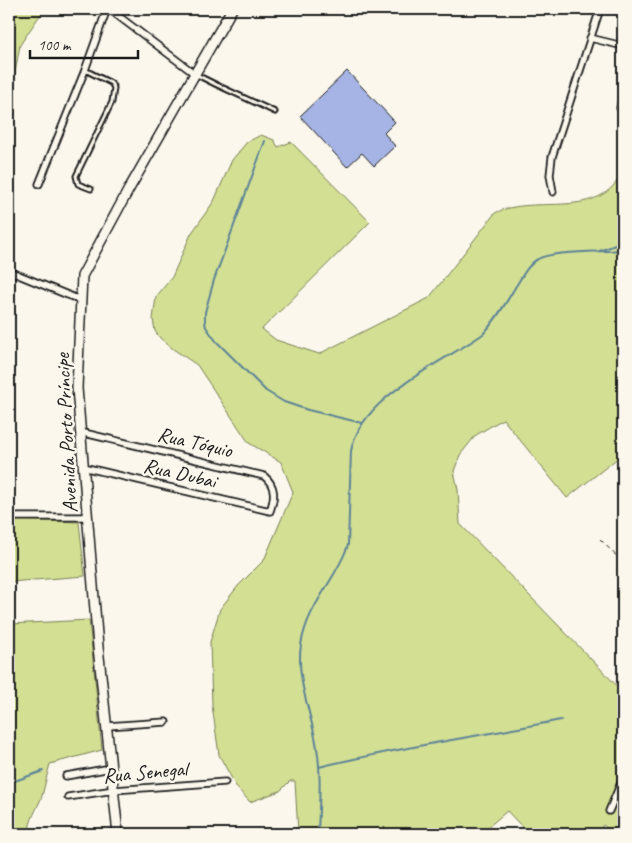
<svg xmlns="http://www.w3.org/2000/svg" width="632" height="843" viewBox="0 0 632 843" font-family="Caveat,sans-serif">
<rect width="100%" height="100%" fill="#fbf7ec"/>
<filter id="ink" filterUnits="userSpaceOnUse"><feTurbulence type="fractalNoise" baseFrequency=".02" numOctaves="2"/><feDisplacementMap in="SourceGraphic" scale="10" xChannelSelector="R" yChannelSelector="G"/><feConvolveMatrix kernelMatrix="1 2 1 2 8 2 1 2 1" color-interpolation-filters="sRGB"/></filter>
<g filter="url(#ink)">
<path fill="#d3df92" stroke="#787e57" d="M 9,9 L 47,9 L 38,18 L 20,45 L 14,78 L 9,92 Z
M 261,135 L 274,140 L 278,147 L 291,142 L 370,222 L 262,329 L 276,340 L 319,354 L 429,298 L 495,213 C 535,193 601,223 623,170 L 623,454 L 567,498 L 503,419 L 476,435 L 460,455 L 454,471 L 458,490 L 460,524 L 623,692 L 623,834 L 616,834 L 603,825 L 599,834 L 529,834 L 507,811 L 480,834 L 298,834 L 295,781 L 290,781 L 280,791 L 250,802 L 237,788 L 219,755 L 212,705 L 210,642 L 220,609 L 238,586 L 264,560 L 293,492 L 281,462 L 249,443 L 197,365 L 173,349 L 160,338 L 155,331 L 153,319 L 156,297 L 172,277 L 191,234 L 214,201 L 232,160 L 247,142 Z
M 9,520 L 79,522 L 85,576 L 9,582 Z
M 89,620 L 102,750 L 50,764 C 47,774 45,785 42,796 C 37,810 29,819 29,834 L 9,834 L 9,624 Z"/>
<g fill="none" stroke-linecap="round" stroke-linejoin="round">
<path stroke="#5d8498" stroke-width="2" d="M 265,141 L 214,280 L 205,312 L 205,322 L 206,327 L 216,341 L 266,391 L 284,402 L 308,410 L 362,423
M 597,252 L 623,242
M 319,767 C 399,747 480,736 561,720
M 9,783 L 43,771
M 318,834 C 319,804 322,773 316,742 C 310,710 296,678 301,645 C 308,603 336,581 348,545 L 351,451 C 361,396 441,364 483,334 C 496,320 506,303 516,286 C 522,277 528,264 538,259 C 552,251 605,252 623,250"/>
</g>
<path fill="#a5b4e4" stroke="#1c1c1c" d="M 347,71 L 395,122 L 384,133 L 395,146 L 374,166 L 362,153 L 347,167 L 300,116 Z"/>
<g fill="none" stroke-linecap="round" stroke-linejoin="round">
<defs>
<path id="lane" d="M 85,70 L 111,83 L 114,88 L 112,102 L 76,176 L 78,184 L 91,189
M 197,75 L 217,85 L 275,112"/>
<path id="street" d="M 109,9 L 195,74
M 590,38 L 623,46
M 620,108 L 623,92
M 39,184 L 85,70 L 107,9
M 553,192 L 550,175 L 552,157 L 600,9
M 9,271 L 80,300
M 80,432 L 264,476 C 276,486 275,497 270,511 L 83,467
M 9,517 L 87,517
M 107,726 L 166,722
M 66,776 L 111,768
M 68,797 L 114,790 L 225,782
M 609,811 L 623,778"/>
<path id="secondary" d="M 118,834 L 98,647 L 77,388 L 82,276 L 129,189 L 232,9"/>
</defs>
<use href="#lane" stroke="#1c1c1c" stroke-width="7"/>
<use href="#street" stroke="#1c1c1c" stroke-width="9"/>
<use href="#secondary" stroke="#1c1c1c" stroke-width="12"/>
<path stroke="#1c1c1c" stroke-width="1" stroke-dasharray="5 4" stroke-linecap="butt" d="M 600,539 L 623,563"/>
<use href="#lane" stroke="#fbf7ec" stroke-width="3"/>
<use href="#street" stroke="#fbf7ec" stroke-width="5.5"/>
<use href="#secondary" stroke="#fbf7ec" stroke-width="9"/>
</g>
</g>
<g text-anchor="middle" dominant-baseline="central" stroke-width="5" stroke-linejoin="round" paint-order="stroke">
<g font-size="21" fill="#1c1c1c" stroke="#fbf7ec">
<text transform="translate(66 433) rotate(-93)">Avenida Porto Príncipe</text>
<text transform="translate(195 442) rotate(13)">Rua Tóquio</text>
<text transform="translate(180 473) rotate(13)">Rua Dubai</text>
<text transform="translate(145 772) rotate(-5)">Rua Senegal</text>
</g>
</g>
<rect width="632" height="843" fill="none" stroke="#fbf7ec" stroke-width="30"/>
<rect x="15" y="15" width="602" height="813" fill="none" stroke="#1c1c1c" stroke-width="2" filter="url(#ink)"/>
<path d="M30 50v8h108v-8" fill="none" stroke="#1c1c1c" stroke-width="2.5"/>
<text x="38" y="50" font-size="15" fill="#1c1c1c" stroke="#fbf7ec" stroke-width="4" paint-order="stroke">100 m</text>
</svg>
